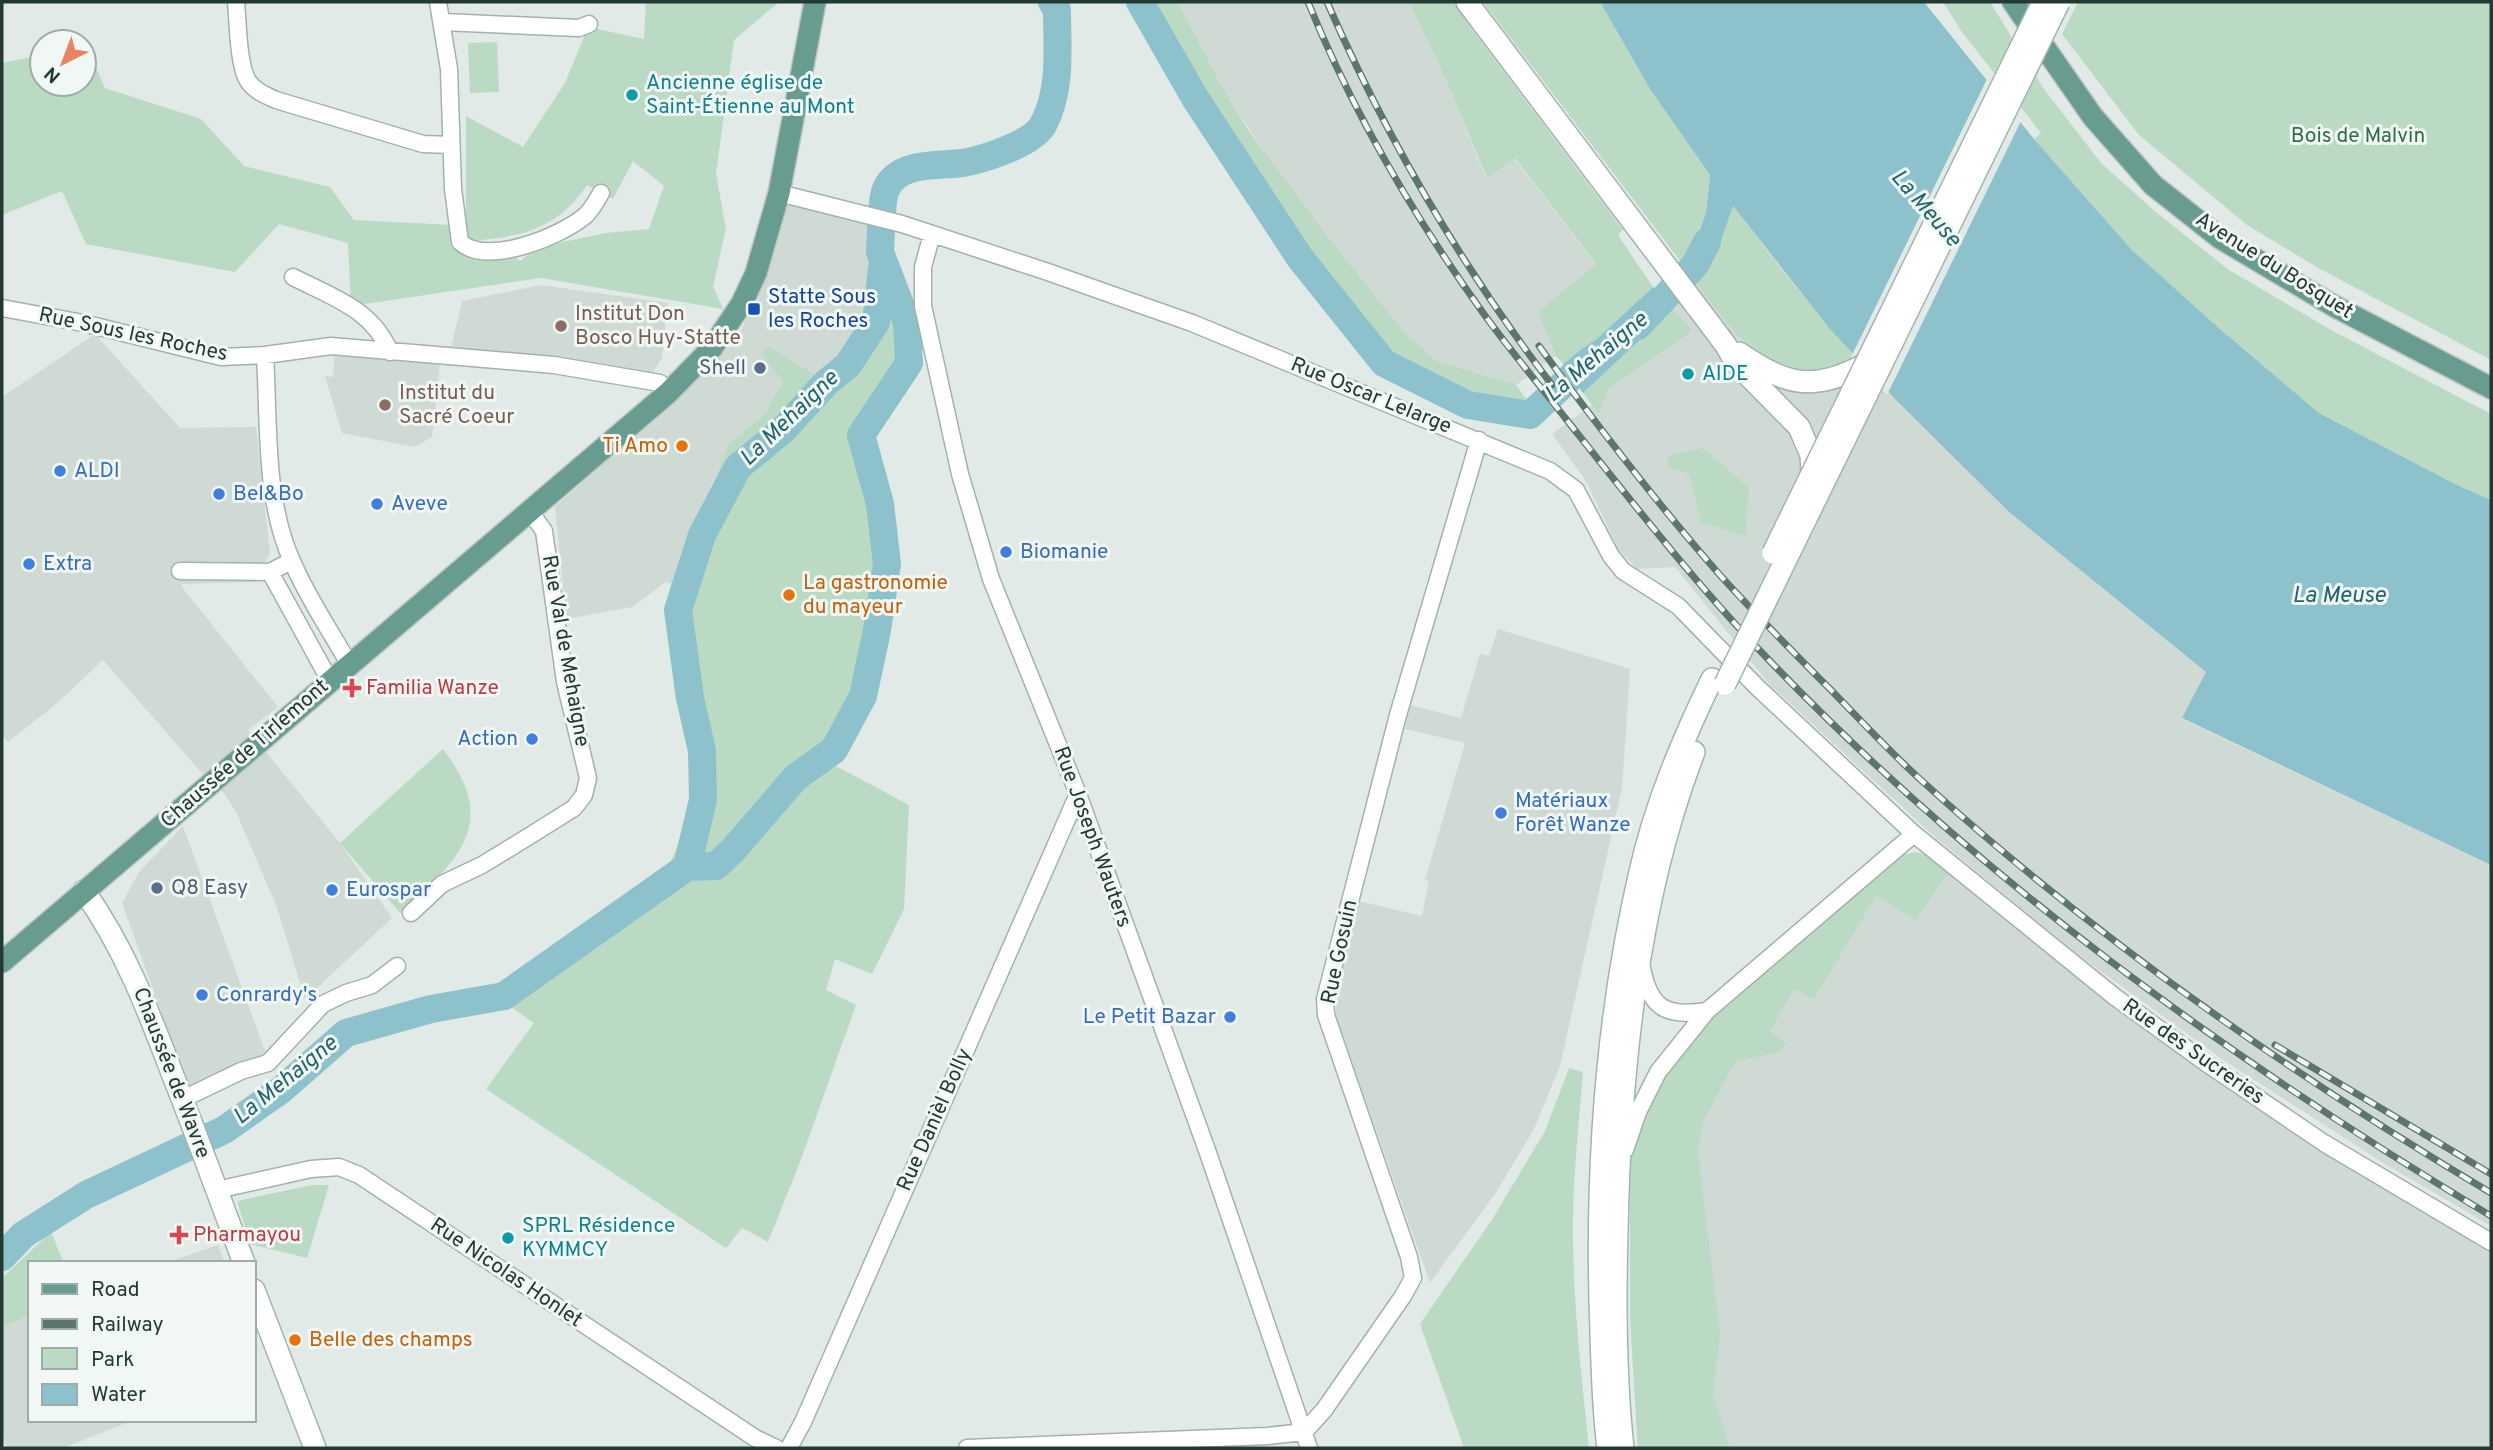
<svg xmlns="http://www.w3.org/2000/svg" width="2493" height="1450" viewBox="0 0 2493 1450" font-family="Overpass,sans-serif">
<rect width="100%" height="100%" fill="#e1eae6"/>
<path fill="#cfdad5" d="M 1178,2 L 1409,2 L 1448,84 L 1486,178 L 1514,158 L 1596,265 L 1538,312 L 1556,356 L 1516,385 L 1434,360 L 1400,327 L 1279,174 L 1226,94 Z
M 787,195 L 867,215 L 883,260 L 876,322 L 848,365 L 826,383 L 770,348 L 762,353 L 783,381 L 766,412 L 729,444 L 678,586 L 666,582 L 632,607 L 566,619 L 555,507 L 696,379 L 742,329 L 771,260 Z
M 1732,205 L 1830,329 L 1896,400 L 2009,512 L 2206,672 L 2182,719 L 2491,865 L 2491,1226 L 2380,1161 L 2225,1061 L 2077,954 L 1936,838 L 1770,685 L 1675,567 L 1637,569 L 1618,549 L 1586,481 L 1552,434 L 1592,405 L 1583,393 L 1673,309 L 1695,281 L 1709,262 Z
M 541,285 L 668,303 L 662,358 L 652,374 L 451,348 L 462,301 Z
M 95,334 L 180,428 L 256,427 L 270,553 L 255,582 L 183,584 L 181,586 L 278,707 L 248,730 L 340,843 L 392,918 L 305,999 L 276,905 L 236,812 L 224,793 L 201,772 L 103,660 L 56,704 L 8,742 L 2,735 L 2,397 Z
M 335,350 L 440,363 L 432,437 L 415,447 L 342,433 L 325,376 L 333,377 Z
M 1498,629 L 1630,669 L 1622,788 L 1560,1066 L 1534,1129 L 1497,1191 L 1430,1283 L 1336,1016 L 1336,996 L 1358,901 L 1422,916 L 1429,881 L 1425,880 L 1465,743 L 1405,729 L 1410,705 L 1461,718 L 1480,654 L 1489,656 Z
M 183,826 L 268,1059 L 188,1087 L 122,903 L 139,872 Z
M 1915,852 L 1930,856 L 2072,973 L 2205,1072 L 2319,1150 L 2491,1252 L 2491,1448 L 1638,1448 L 1630,1317 L 1661,1074 L 1903,855 Z
M 218,1245 L 225,1263 L 166,1263 Z
M 30,1315 L 30,1420 L 134,1420 L 63,1448 L 7,1448 L 2,1435 L 2,1327 Z"/>
<path fill="#bbdac4" d="M 646,2 L 779,2 L 734,40 L 716,174 L 726,229 L 713,286 L 723,309 L 541,278 L 351,306 L 348,243 L 279,224 L 235,272 L 86,244 L 62,191 L 2,215 L 2,63 L 42,55 L 42,84 L 84,84 L 84,46 L 86,45 L 105,88 L 201,119 L 244,166 L 330,187 L 354,220 L 452,225 L 460,242 L 502,249 L 520,261 L 539,247 L 606,233 L 649,229 L 664,186 L 633,161 L 613,199 L 587,185 C 557,230 520,237 469,241 L 466,236 L 466,116 L 523,147 L 565,83 L 588,27 L 644,39 Z
M 1133,2 L 1178,2 L 1226,94 L 1251,134 L 1326,234 L 1400,327 L 1434,360 L 1516,385 L 1536,412 L 1530,415 L 1468,405 L 1380,366 L 1295,260 L 1173,76 Z
M 1409,2 L 1454,2 L 1471,28 L 1623,230 L 1618,235 L 1653,287 L 1588,347 L 1563,364 L 1556,356 L 1538,312 L 1596,264 L 1515,158 L 1487,178 L 1448,84 Z
M 1483,2 L 1600,2 L 1650,89 L 1710,175 L 1706,213 L 1697,238 L 1681,262 Z
M 1943,2 L 1990,2 L 2044,89 L 2101,163 L 2157,213 L 2229,270 L 2333,331 L 2491,414 L 2491,500 L 2455,484 L 2319,413 L 2220,329 L 2132,250 L 2034,139 L 2041,133 L 1962,32 Z
M 2078,2 L 2491,2 L 2491,360 L 2320,269 L 2247,225 L 2139,135 L 2062,34 Z
M 497,42 L 499,92 L 470,93 L 468,43 Z
M 1732,205 L 1782,271 L 1853,354 C 1846,366 1835,369 1821,371 C 1760,377 1727,323 1695,281 L 1720,243 Z
M 883,260 L 907,322 L 909,363 L 862,435 L 874,450 L 894,561 L 864,706 L 832,764 L 909,805 L 904,909 L 872,974 L 835,959 L 826,990 L 856,1005 L 800,1162 L 768,1242 L 742,1228 L 726,1248 L 486,1089 L 534,1023 L 507,1004 L 509,978 L 671,861 L 696,801 L 692,743 L 674,669 L 670,618 L 703,511 L 729,444 L 766,412 L 783,381 L 761,354 L 769,347 L 827,382 L 848,365 L 876,322 Z
M 1673,309 L 1692,331 L 1608,389 L 1599,413 L 1583,393 Z
M 1703,448 L 1749,488 L 1745,536 L 1701,522 L 1689,474 L 1669,468 L 1668,456 Z
M 443,749 C 501,824 458,861 400,913 L 340,843 Z
M 1915,852 L 1930,856 L 1949,871 L 1916,920 L 1876,896 L 1814,999 L 1794,989 L 1770,1031 L 1786,1043 L 1781,1051 L 1735,1062 L 1702,1124 L 1698,1152 L 1720,1334 L 1713,1395 L 1730,1448 L 1638,1448 L 1630,1317 L 1630,1153 L 1661,1074 L 1711,1017 L 1903,855 Z
M 1569,1068 L 1583,1072 C 1579,1120 1574,1168 1573,1217 C 1572,1294 1581,1372 1589,1448 L 1464,1448 L 1420,1324 L 1493,1218 L 1545,1131 Z
M 312,1185 L 329,1185 L 307,1258 L 250,1244 L 237,1201 Z
M 51,1232 L 64,1263 L 30,1263 L 30,1315 L 2,1327 L 2,1278 Z"/>
<path fill="#8dc1cb" d="M 1600,2 L 1924,2 L 2034,139 L 2132,250 L 2220,329 L 2319,413 L 2455,484 L 2491,500 L 2491,865 L 2182,718 L 2206,672 L 2009,512 L 1896,400 L 1830,329 L 1733,206 L 1720,243 L 1695,281 L 1681,262 L 1697,238 L 1706,213 L 1710,175 L 1650,89 Z
M 1653,287 L 1673,309 L 1583,393 L 1563,364 L 1588,347 Z"/>
<path fill="#e1eae6" d="M 1988,77 L 2022,119 L 1887,395 L 1851,357 Z"/>
<g fill="none" stroke-linecap="round" stroke-linejoin="round">
<path stroke="#8dc1cb" stroke-width="28" d="M 1140,2 L 1195,98 L 1300,258 L 1384,363 L 1468,405 L 1530,415 L 1584,365 L 1599,354
M 1638,326 L 1695,265 L 1707,242
M 687,867 L 716,866 L 733,850 L 796,777 L 834,750 L 863,696 L 877,630 L 887,564 L 880,504 L 861,435 L 909,363 L 907,322 L 885,265
M 2,1257 L 23,1235 L 86,1195 L 224,1130 L 281,1090 L 346,1033 L 431,1009 L 504,996 L 687,867 L 703,800 L 702,751 L 690,698 L 678,610 L 702,535 L 738,467 L 782,431 L 826,383 L 848,365 L 876,322 L 883,260 L 880,252 C 881,239 881,199 886,189 C 899,161 938,166 963,163 C 984,159 1032,144 1043,125 C 1062,90 1057,47 1057,10 L 1052,2"/>
<defs>
<path id="minor" d="M 236,2 C 238,22 238,65 248,81 C 255,91 265,95 276,100 L 423,144 L 451,145
M 438,2 L 449,69 L 453,189 L 460,242 C 487,267 562,236 586,215 C 592,209 597,200 601,193
M 443,22 L 579,28 L 589,24
M 779,193 L 902,224 L 1045,271 L 1192,323 L 1550,471 L 1576,490 L 1611,556 L 1623,571 L 1678,606 L 1757,687 L 1914,834 L 2115,997 L 2209,1065 L 2324,1143 L 2491,1242
M 932,234 L 923,267 L 923,306 L 960,474 L 991,579 L 1078,794 L 1208,1153 L 1309,1448
M 293,277 C 332,297 372,309 390,352
M 2,308 L 83,323 L 221,357 L 265,355 L 331,346 L 554,365 L 660,383 L 668,393
M 265,355 C 269,421 264,500 292,561 C 307,597 330,630 349,664
M 180,571 L 270,572 L 291,561
M 270,572 L 330,681
M 411,913 L 442,884 L 482,865 L 531,835 L 574,808 L 584,795 L 588,778 L 565,682 L 544,531 L 529,510
M 1642,968 C 1650,1010 1668,1017 1707,1011
M 183,1099 L 241,1071 L 268,1063 L 323,1004 L 346,993 L 372,985 L 397,966
M 1625,1150 L 1638,1112 L 1658,1072 L 1707,1011 L 1914,834
M 217,1190 L 311,1169 L 339,1167 L 359,1175 L 755,1438 L 776,1448
M 1304,1432 L 1324,1410 L 1403,1296 L 1413,1278 L 1409,1257 L 1326,1015 L 1325,999 L 1398,715 L 1479,440
M 790,1446 L 803,1422 L 1078,794
M 967,1448 L 1267,1436 L 1304,1432"/>
<path id="tertiary" d="M 1467,2 L 1725,344 L 1736,363 L 1799,427 L 1811,455 L 1812,473
M 1739,353 C 1788,386 1812,392 1866,364"/>
<path id="secondary" d="M 84,891 C 124,947 148,1010 172,1073 C 197,1136 220,1199 244,1263
M 254,1290 L 315,1448
M 1608,1448 C 1603,1409 1602,1371 1601,1332 C 1595,1178 1605,1022 1640,872 C 1655,805 1682,741 1712,679
M 1623,1448 C 1615,1376 1615,1304 1617,1231 C 1620,1073 1637,900 1694,752"/>
<path id="primary" d="M 2013,2 L 2093,117 L 2153,185 L 2220,238 L 2334,306 L 2491,388
M 2,962 L 668,393 L 712,348 L 742,303 L 756,273 L 779,193 L 815,2"/>
</defs>
<use href="#minor" stroke="#a4b1ad" stroke-width="19"/>
<use href="#tertiary" stroke="#a4b1ad" stroke-width="24"/>
<use href="#secondary" stroke="#a1b5ae" stroke-width="24"/>
<use href="#primary" stroke="#bdc4c2" stroke-width="24"/>
<use href="#minor" stroke="#fff" stroke-width="16"/>
<use href="#tertiary" stroke="#fff" stroke-width="21"/>
<use href="#secondary" stroke="#fff" stroke-width="21"/>
<use href="#primary" stroke="#699c90" stroke-width="21"/>
<defs>
<path id="rail" d="M 1308,2 C 1352,110 1413,215 1481,310 C 1508,348 1538,383 1566,419 C 1631,501 1695,583 1767,658 C 1979,879 2229,1059 2491,1216
M 1327,2 C 1387,139 1461,266 1552,385
M 1539,346 C 1596,424 1655,501 1719,574 C 1755,614 1793,652 1831,690 C 1861,721 1890,752 1922,781 C 2096,939 2289,1073 2491,1193
M 2275,1045 L 2491,1174"/>
</defs>
<use href="#rail" stroke="#5d756f" stroke-width="7"/>
<use href="#rail" stroke="#f1f7f4" stroke-width="4.5" stroke-dasharray="13" stroke-linecap="butt"/>
<defs>
<path id="secondary-bridge" d="M 1773,553 L 2043,2
M 1725,684 L 2059,2"/>
</defs>
<use href="#secondary-bridge" stroke="#a1b5ae" stroke-width="24" stroke-linecap="butt"/>
<use href="#secondary-bridge" stroke="#fff" stroke-width="21"/>
</g>
<g fill="#0f9aa8" stroke="#f1f7f4" stroke-width="2.5">
<circle cx="632" cy="95" r="7"/>
<circle cx="1688" cy="374" r="7"/>
<circle cx="508" cy="1238" r="7"/>
</g>
<rect fill="#1a4fb4" stroke="#f1f7f4" stroke-width="2.5" x="747" y="302" width="14" height="14" rx="3.5"/>
<g fill="#8d6e63" stroke="#f1f7f4" stroke-width="2.5">
<circle cx="561" cy="326" r="7"/>
<circle cx="385" cy="405" r="7"/>
</g>
<g fill="#5c6f8a" stroke="#f1f7f4" stroke-width="2.5">
<circle cx="760" cy="368" r="7"/>
<circle cx="157" cy="888" r="7"/>
</g>
<g fill="#e8710a" stroke="#f1f7f4" stroke-width="2.5">
<circle cx="682" cy="446" r="7"/>
<circle cx="789" cy="595" r="7"/>
<circle cx="295" cy="1340" r="7"/>
</g>
<g fill="#3f7fe0" stroke="#f1f7f4" stroke-width="2.5">
<circle cx="60" cy="471" r="7"/>
<circle cx="219" cy="494" r="7"/>
<circle cx="377" cy="504" r="7"/>
<circle cx="1006" cy="552" r="7"/>
<circle cx="29" cy="564" r="7"/>
<circle cx="532" cy="739" r="7"/>
<circle cx="1501" cy="813" r="7"/>
<circle cx="332" cy="890" r="7"/>
<circle cx="202" cy="995" r="7"/>
<circle cx="1230" cy="1017" r="7"/>
</g>
<g fill="#e0444e" stroke="#f1f7f4" stroke-width="2.5">
<path d="M348.5 677.5h7v7h7v7h-7v7h-7v-7h-7v-7h7z"/>
<path d="M175.5 1224.5h7v7h7v7h-7v7h-7v-7h-7v-7h7z"/>
</g>
<g text-anchor="middle" dominant-baseline="central" stroke-width="6" stroke-linejoin="round" paint-order="stroke">
<g font-size="21" fill="#0d838f" stroke="#f1f7f4" text-anchor="start">
<text x="646" y="83">Ancienne église de<tspan x="646" dy="24">Saint-Étienne au Mont</tspan></text>
<text x="1702" y="374">AIDE</text>
<text x="522" y="1226">SPRL Résidence<tspan x="522" dy="24">KYMMCY</tspan></text>
</g>
<g font-size="21" fill="#306d48" stroke="#f1f7f4">
<text x="2358" y="136">Bois de Malvin</text>
</g>
<g font-size="21" fill="#233933" stroke="#f1f7f4">
<text transform="translate(2274 266) rotate(32)">Avenue du Bosquet</text>
<text transform="translate(133 335) rotate(12)">Rue Sous les Roches</text>
<text transform="translate(1371 396) rotate(22)">Rue Oscar Lelarge</text>
<text transform="translate(565 651) rotate(80)">Rue Val de Mehaigne</text>
<text transform="translate(245 754) rotate(-41)">Chaussée de Tirlemont</text>
<text transform="translate(1092 837) rotate(70)">Rue Joseph Wauters</text>
<text transform="translate(1340 952) rotate(-78)">Rue Gosuin</text>
<text transform="translate(2193 1052) rotate(35)">Rue des Sucreries</text>
<text transform="translate(171 1073) rotate(69)">Chaussée de Wavre</text>
<text transform="translate(935 1120) rotate(-66)">Rue Danièl Bolly</text>
<text transform="translate(506 1273) rotate(34)">Rue Nicolas Honlet</text>
</g>
<g font-size="21" fill="#164399" stroke="#f1f7f4" text-anchor="start">
<text x="768" y="297">Statte Sous<tspan x="768" dy="24">les Roches</tspan></text>
</g>
<g font-size="21" fill="#785e54" stroke="#f1f7f4" text-anchor="start">
<text x="575" y="314">Institut Don<tspan x="575" dy="24">Bosco Huy-Statte</tspan></text>
<text x="399" y="393">Institut du<tspan x="399" dy="24">Sacré Coeur</tspan></text>
</g>
<g font-size="21" fill="#4e5e75" stroke="#f1f7f4" text-anchor="end">
<text x="746" y="368">Shell</text>
<text x="171" y="888" text-anchor="start">Q8 Easy</text>
</g>
<g font-size="21" fill="#c56008" stroke="#f1f7f4" text-anchor="start">
<text x="668" y="446" text-anchor="end">Ti Amo</text>
<text x="803" y="583">La gastronomie<tspan x="803" dy="24">du mayeur</tspan></text>
<text x="309" y="1340">Belle des champs</text>
</g>
<g font-size="21" fill="#366cbe" stroke="#f1f7f4" text-anchor="start">
<text x="74" y="471">ALDI</text>
<text x="233" y="494">Bel&amp;Bo</text>
<text x="391" y="504">Aveve</text>
<text x="1020" y="552">Biomanie</text>
<text x="43" y="564">Extra</text>
<text x="518" y="739" text-anchor="end">Action</text>
<text x="1515" y="801">Matériaux<tspan x="1515" dy="24">Forêt Wanze</tspan></text>
<text x="346" y="890">Eurospar</text>
<text x="216" y="995">Conrardy's</text>
<text x="1216" y="1017" text-anchor="end">Le Petit Bazar</text>
</g>
<g font-size="21" fill="#be3a42" stroke="#f1f7f4" text-anchor="start">
<text x="366" y="688">Familia Wanze</text>
<text x="193" y="1235">Pharmayou</text>
</g>
<g font-size="23" font-style="italic" fill="#226370" stroke="#f1f7f4">
<text transform="translate(1925 209) rotate(49)">La Meuse</text>
<text transform="translate(1597 358) rotate(-40)">La Mehaigne</text>
<text transform="translate(790 419) rotate(-44)">La Mehaigne</text>
<text x="2339" y="596">La Meuse</text>
<text transform="translate(286 1081) rotate(-39)">La Mehaigne</text>
</g>
</g>
<rect width="2493" height="1450" fill="none" stroke="#233933" stroke-width="7"/>
<rect x="28" y="1261" width="228" height="161" fill="#f1f7f4" stroke="#9faba7" stroke-width="2"/>
<rect x="42" y="1284" width="35" height="10" fill="#699c90" stroke="#9faba7" stroke-width="2"/>
<text x="91" y="1296" font-size="21" fill="#233933">Road</text>
<rect x="42" y="1319" width="35" height="10" fill="#5d756f" stroke="#9faba7" stroke-width="2"/>
<text x="91" y="1331" font-size="21" fill="#233933">Railway</text>
<rect x="42" y="1348" width="35" height="21" fill="#bbdac4" stroke="#9faba7" stroke-width="2"/>
<text x="91" y="1366" font-size="21" fill="#233933">Park</text>
<rect x="42" y="1384" width="35" height="21" fill="#8dc1cb" stroke="#9faba7" stroke-width="2"/>
<text x="91" y="1401" font-size="21" fill="#233933">Water</text>
<g transform="translate(63 63) rotate(222)"><circle r="33" fill="#f1f7f4" stroke="#9faba7" stroke-width="2"/>
<path d="M0-5L12 26L0 18L-12 26Z" fill="#e78462"/>
<text y="-10" font-size="19" font-weight="bold" text-anchor="middle" fill="#233933">N</text>
</g>
</svg>
